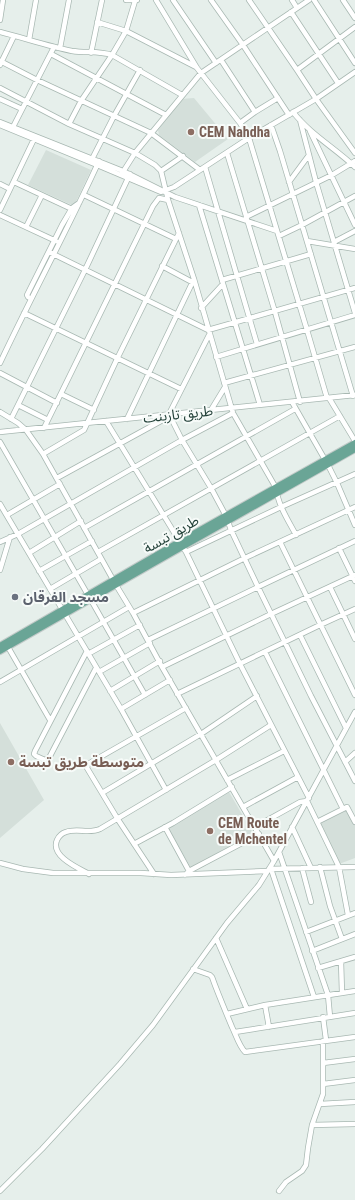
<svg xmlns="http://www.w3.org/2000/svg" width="355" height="1200" viewBox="0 0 355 1200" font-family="'Roboto Condensed','Noto Sans Arabic',sans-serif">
<rect width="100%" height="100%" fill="#e6efeb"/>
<path fill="#d4dfda" d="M 194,98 L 228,139 L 195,162 L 159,135 L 158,130 L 181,99 Z
M 46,150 L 91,170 L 74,206 L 28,185 Z
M 0,723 L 44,800 L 0,838 Z
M 229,792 L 253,833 L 191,868 L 168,828 Z
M 347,810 L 355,826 L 355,858 L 339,864 L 319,822 Z"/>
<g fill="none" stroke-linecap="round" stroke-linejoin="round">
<defs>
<path id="minor" d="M 126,0 L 137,0
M 156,0 L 197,68 L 240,123 L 249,138 L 307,330 L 327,398
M 173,0 L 216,63
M 211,0 L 243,45 L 289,115
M 249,0 L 297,70 L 316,99 L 355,153
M 292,0 L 297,8
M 314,0 L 355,63
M 343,0 L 355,18
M 291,12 L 338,83
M 0,20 L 3,0
M 97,22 L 126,31 L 196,67
M 0,32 C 24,38 48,46 72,51 C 86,53 99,51 112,55 L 182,95
M 29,40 L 36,0
M 60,48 L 69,0
M 91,53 L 102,0
M 51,54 L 166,115
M 221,60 L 255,112
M 0,61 L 37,80 L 151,133 L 200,170
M 0,65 L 14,36
M 297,70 L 355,27
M 0,88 L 69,124 L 135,153 L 155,165 L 161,171 L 168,200 L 194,279 L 233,413 L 276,488 C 278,505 288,520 296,535
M 0,99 L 22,109
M 293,112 C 310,134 335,148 355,167
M 300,120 L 316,182 L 355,313
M 0,122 L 123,171 L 175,197 L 277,231
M 240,123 L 255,112 L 278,98
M 69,124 L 81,101 L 112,55 L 126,31 L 135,1
M 0,125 L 97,165 L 161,192
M 271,125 L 280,151 L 353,396
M 13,127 L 54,47
M 310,131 L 355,225
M 227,153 L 275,312 L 300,402
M 91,161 L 114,116 L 140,70
M 205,167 L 257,344
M 161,171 L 183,156
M 121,175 L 135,153 L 201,73 L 309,0
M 14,182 L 74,210
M 289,182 L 309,155
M 0,184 L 10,189
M 166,190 L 174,187 L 249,138 L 316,99 L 355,72
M 84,195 L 176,239
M 199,205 L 260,405
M 0,210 L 35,137
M 0,215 L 56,241
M 246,217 L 332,175 L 355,161
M 26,227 L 42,195
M 279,236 L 302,225 L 355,196
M 307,241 L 355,249
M 334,242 L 355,231
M 49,252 L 208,330 L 355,288
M 162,266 L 192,282
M 222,280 L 311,254
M 31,299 L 28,297 L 27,295 L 62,225 L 72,208 L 79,203
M 201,308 L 223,284
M 24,313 L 181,389
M 209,335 L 169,414 L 182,440 L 211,488 L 226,516 L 231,530 L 258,587 L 311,696 L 355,781
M 216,357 L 355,315
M 0,363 C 32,295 68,229 99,161
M 0,373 L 57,403
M 224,383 L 355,347
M 61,394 L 94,410
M 329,398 L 355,441
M 292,402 L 328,465 L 337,483 L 355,525
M 18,405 L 48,420
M 211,410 L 225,387
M 0,412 L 18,423 L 26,430 L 43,454 L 116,585 L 133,613 L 162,667 L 274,861 L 259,885 L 227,923 L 153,1025 L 120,1064 L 42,1149 L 0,1191
M 11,419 L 85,270 L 130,174
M 127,419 L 194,279
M 106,421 L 186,552 L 240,664 L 309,798
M 44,428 L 153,206 L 159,198 L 168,200
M 0,432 L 355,395
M 0,442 L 88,595
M 43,454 L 84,430 L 117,359 L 179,233
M 57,478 L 170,416
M 0,504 L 121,709 L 170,680
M 7,515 L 60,484
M 84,528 L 295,409
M 0,542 L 18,534 L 182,440 L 233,413
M 280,542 L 355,695
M 339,548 L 355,581
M 98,552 L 340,416
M 186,552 L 281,507 L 355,474
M 29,553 L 81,521
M 0,570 L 10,537
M 39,571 L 92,541
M 330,587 L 355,639
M 50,589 L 101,559
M 91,600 L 145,695
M 133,613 L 245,558 L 355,507
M 300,635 L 346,728
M 148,640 L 258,587 L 355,541
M 8,647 L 50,720
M 87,651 L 35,751 L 34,754 L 36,756 L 45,760 L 49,758 L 96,668
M 265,652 L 343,809
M 88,654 L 140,625
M 162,667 L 271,614 L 355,575
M 99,672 L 150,643
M 0,682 L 129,607
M 110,691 L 160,661
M 177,694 L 320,625 L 355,609
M 121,709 L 166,790
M 345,762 L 355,753
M 227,780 L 284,751
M 102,793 L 201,734 L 257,696
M 243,807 L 298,777
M 317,822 L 347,807 L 355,822
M 165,827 L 189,871
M 255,827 L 300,802 L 307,801 L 339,867 L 348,915
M 292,827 L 311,868
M 134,844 L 173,823 L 232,787
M 279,852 L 328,995 L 330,1017
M 274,861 L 355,712
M 0,863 L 23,869 L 53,873 L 141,873 L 171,875 L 268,871
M 320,867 L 330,906 L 342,939
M 302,868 L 311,902
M 269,869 L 355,867
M 271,869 L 314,997
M 89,874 C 78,868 50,856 57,840 C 59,836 62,833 66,832 C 77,828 89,834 100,829 L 216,760 L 271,725
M 154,874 L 117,818 L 87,768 L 88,764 L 186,708
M 185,875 L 189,871 L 259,834
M 306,932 L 355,913
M 216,938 L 247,1009
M 312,951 L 355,934
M 341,961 L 342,993
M 318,968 L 355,957
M 193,969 L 210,975 L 212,977 C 218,994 225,1010 232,1027 C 236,1035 239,1046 245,1052 L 355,1037
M 265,1005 L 269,1027
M 227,1014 L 265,1005 L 355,991
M 323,1017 L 326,1040
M 235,1032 L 355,1013
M 323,1063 L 355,1059
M 323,1084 L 355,1080
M 320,1104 L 355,1102
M 312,1125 L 355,1124
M 279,1191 L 286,1182 L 302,1171 L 306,1165 L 308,1148 L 312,1125 L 323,1094 L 323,1041"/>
<path id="major" d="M 0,646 L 179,542 L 355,443
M 0,651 L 182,547 L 355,449"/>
</defs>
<use href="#minor" stroke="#a8b8b2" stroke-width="6"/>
<use href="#major" stroke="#c2cac8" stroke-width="8"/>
<use href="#minor" stroke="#fff" stroke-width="4.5"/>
<use href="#major" stroke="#6aa596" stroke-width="6"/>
</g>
<g fill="#8d6e63" stroke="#f7fbf9" stroke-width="1.5">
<circle cx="191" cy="132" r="4"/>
<circle cx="11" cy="762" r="4"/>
<circle cx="210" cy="831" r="4"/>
</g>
<circle fill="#6b7280" stroke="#f7fbf9" stroke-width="1.5" cx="15" cy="597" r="4"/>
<g text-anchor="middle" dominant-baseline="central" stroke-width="4" stroke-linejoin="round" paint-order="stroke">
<g font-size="14" font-weight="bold" fill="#785e54" stroke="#f7fbf9" text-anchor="start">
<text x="199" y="132">CEM Nahdha</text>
<text x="19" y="762">متوسطة طريق تبسة</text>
<text x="218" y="823">CEM Route<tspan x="218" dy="16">de Mchentel</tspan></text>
</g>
<g font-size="14" fill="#24423a" stroke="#f7fbf9">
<text transform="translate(178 414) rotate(-6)">طريق تازبنت</text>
<text transform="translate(171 534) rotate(-30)">طريق تبسة</text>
</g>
<g font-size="14" font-weight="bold" fill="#5b616d" stroke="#f7fbf9" text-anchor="start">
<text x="23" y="597">مسجد الفرقان</text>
</g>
</g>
</svg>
